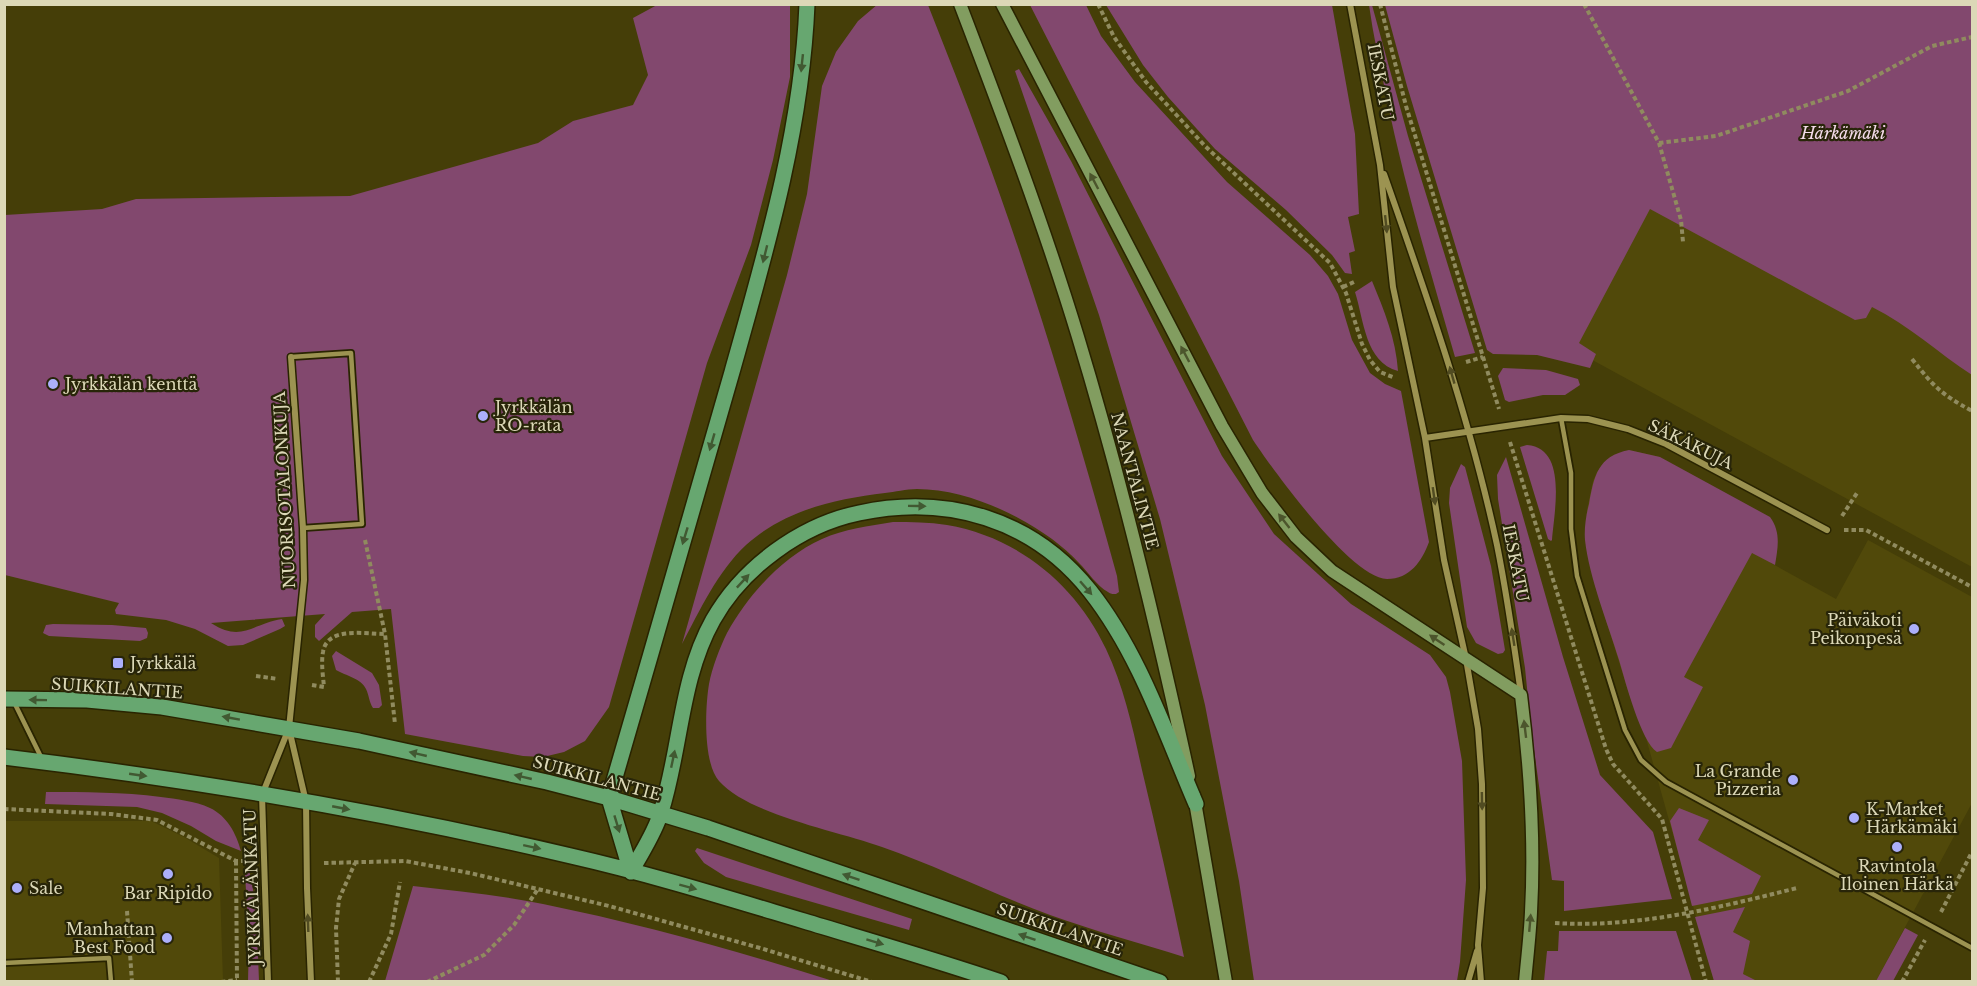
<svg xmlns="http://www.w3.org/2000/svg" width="1977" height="986" viewBox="0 0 1977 986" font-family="'Libre Baskerville',serif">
<rect width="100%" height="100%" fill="#453e08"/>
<path fill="#51490a" d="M 1653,177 L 1972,351 L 1972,567 L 1563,344 Z
M 1629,450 L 1660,457 L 1771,563 L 1836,599 L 1868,540 L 1972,597 L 1972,803 L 1876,981 L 1714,981 L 1646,738 L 1629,694 L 1595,585 L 1585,540 L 1587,510 L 1593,481 L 1597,472 L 1610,457 Z
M 5,821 L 151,821 L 184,837 L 219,858 L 223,981 L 5,982 Z"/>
<path fill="#82486e" d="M 878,4 L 928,5 C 946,51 965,98 982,145 C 1034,286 1077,431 1117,576 L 1119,592 L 1116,594 C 1112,594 1111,594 1108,592 C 1097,586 1088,572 1079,563 C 1071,554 1061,546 1052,539 C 1015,512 963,489 917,489 C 906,489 895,492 885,493 C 835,499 785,510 746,545 C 718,571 700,610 682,644 L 787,275 L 807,194 L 822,86 L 836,52 L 858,21 Z
M 657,5 L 790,5 L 790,77 L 773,160 L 751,245 L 707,363 L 609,707 L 585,741 L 564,752 L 543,757 L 523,756 L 405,734 L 391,609 L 352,612 L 319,641 L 315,637 L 315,625 L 325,614 L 211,623 C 242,643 251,624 282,619 L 285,626 L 280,629 L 243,645 L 228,646 L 195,629 L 166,620 L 116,614 L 115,610 L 119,603 L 5,575 L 5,215 L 102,209 L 136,199 L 350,196 L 538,143 L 573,121 L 633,105 L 648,75 L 633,18 Z
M 1030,5 L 1086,5 L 1101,36 L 1135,82 L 1227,182 L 1310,255 L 1328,276 L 1338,294 L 1352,340 L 1370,373 L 1385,384 L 1401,391 L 1429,542 C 1422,561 1410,579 1387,579 C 1351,578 1273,470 1253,440 Z
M 1106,5 L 1332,5 L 1355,134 L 1359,214 L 1348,217 L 1355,251 L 1349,253 L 1352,274 L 1345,273 L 1332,255 L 1286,210 L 1215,149 L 1168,97 L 1143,65 Z
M 1369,5 L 1372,5 L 1408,136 L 1475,353 L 1455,357 C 1430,270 1404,184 1386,95 C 1380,65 1373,35 1369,5 Z
M 1385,5 L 1972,5 L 1972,375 C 1938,353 1909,325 1872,307 L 1866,318 L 1855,320 L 1650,209 L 1579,343 L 1596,354 L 1590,368 L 1537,355 L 1493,354 L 1487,350 L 1407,86 Z
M 1019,69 L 1071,161 L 1222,456 L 1274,534 L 1351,604 L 1430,655 L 1446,677 L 1450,692 L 1462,761 L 1466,880 L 1460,962 L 1457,981 L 1254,981 L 1239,881 L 1205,705 L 1160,519 L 1099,315 L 1015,71 Z
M 1372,281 C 1384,310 1396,339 1398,371 C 1365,362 1364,320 1355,292 Z
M 1503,368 L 1546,370 L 1578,379 L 1580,385 L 1565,395 L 1543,395 L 1509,402 L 1505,400 L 1498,376 Z
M 1527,445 C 1568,448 1554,512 1552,540 L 1551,541 L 1548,539 L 1520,447 Z
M 1629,450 L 1660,457 L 1770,517 C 1781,532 1778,547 1775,565 L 1752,553 L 1684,677 L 1703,687 L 1671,748 L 1657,752 C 1641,742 1625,680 1619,660 C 1608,624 1589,577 1585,540 C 1584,529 1586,515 1589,504 C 1594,476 1598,456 1629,450 Z
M 1506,457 L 1563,657 L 1600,775 L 1653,832 L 1672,899 L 1564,911 L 1564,881 L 1552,880 L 1531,728 L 1525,668 L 1498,499 L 1497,475 Z
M 1461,464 L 1465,467 L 1491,566 L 1505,650 L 1503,653 L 1498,654 L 1476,643 L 1467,627 L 1449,503 L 1450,488 Z
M 893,522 C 911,522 929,522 947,525 C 1018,537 1076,585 1106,649 C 1124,687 1133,729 1142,770 C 1157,832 1171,895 1184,957 C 1140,943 1094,931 1050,915 C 993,894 939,867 882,847 C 838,831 749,815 719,781 C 703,763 705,708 709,684 C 712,668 720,647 727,633 C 748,595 782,557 822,539 C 844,529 869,526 893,522 Z
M 53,624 L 112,625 L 146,628 L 148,633 L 147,638 L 140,641 L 49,636 L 43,633 L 46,625 Z
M 336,651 L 372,673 L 379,685 L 382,705 L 379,708 L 373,708 C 369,702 369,695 366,689 C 361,678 346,676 336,670 L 332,656 Z
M 46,792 C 85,792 122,792 161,797 C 176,799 195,801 210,808 C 227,816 236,833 241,851 L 216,841 L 191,826 L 162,813 L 137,807 L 45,804 Z
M 1679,808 L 1709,820 L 1698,840 L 1761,876 L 1752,894 L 1692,906 L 1670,821 Z
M 697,848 L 912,919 L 909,930 L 726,877 L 704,863 L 695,851 Z
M 249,869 L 256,905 L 259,981 L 248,981 L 249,940 L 245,874 Z
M 413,886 C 456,891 500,895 543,904 C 641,924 738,951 833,981 L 385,981 Z
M 1745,907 L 1733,932 L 1750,941 L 1743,974 L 1757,981 L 1714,981 L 1695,917 Z
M 1905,928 L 1918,935 L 1893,981 L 1876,981 Z
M 1559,931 L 1676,931 L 1692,981 L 1544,981 L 1547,951 L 1558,951 Z"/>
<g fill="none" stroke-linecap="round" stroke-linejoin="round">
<defs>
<path id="service" d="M 291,357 L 351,353 L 362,524 L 303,528
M 1561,418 L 1571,473 L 1571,529 L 1577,576 L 1625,730 L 1641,760 L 1666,782 L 1972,948
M 14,702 L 41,757
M 4,963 L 109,958 L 111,982"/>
<path id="minor" d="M 1350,4 L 1380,165 L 1393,287 L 1425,438 L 1444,560 L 1466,659 L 1478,729 L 1482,784 L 1483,888 L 1478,945 L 1481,982
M 1384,174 C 1427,296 1470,419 1497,545 C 1507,595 1514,644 1521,694
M 1425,438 L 1561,418 L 1588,419 L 1628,429 L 1666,444 L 1827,530
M 289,729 L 306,802 L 307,888 L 311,982
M 268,982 L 262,795 L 289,728 L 304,580 L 303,528 L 291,357
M 1468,982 L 1477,951"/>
<path id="secondary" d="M 960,4 C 1002,114 1044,225 1078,337 C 1122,482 1157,628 1189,776
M 1002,4 L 1222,426 L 1262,493 L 1296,537 L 1332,571 L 1521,695 C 1530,767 1535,840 1531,912 C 1530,935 1527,959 1525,982
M 1194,796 L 1226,982"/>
<path id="primary" d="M 4,699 L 87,700 L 162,707 L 359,741 L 547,782 L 609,798 L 708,828 L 1160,982
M 4,757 C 195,780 385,812 571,856 C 650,874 727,898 804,921 C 870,941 936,960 1001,982
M 631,872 C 641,853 655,833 661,812 C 681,749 680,679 713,620 C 743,567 801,525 859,513 C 947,494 1033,519 1090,591 C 1139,653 1165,732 1196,804
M 631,872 L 609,798 C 650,656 692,514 732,372 C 766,251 802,130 807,4"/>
</defs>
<use href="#service" stroke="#292401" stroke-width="8"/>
<use href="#minor" stroke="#292401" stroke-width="9"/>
<use href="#secondary" stroke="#292401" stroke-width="15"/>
<use href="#primary" stroke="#292401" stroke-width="18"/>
<path stroke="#908b5f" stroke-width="4" stroke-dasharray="4.5 3" stroke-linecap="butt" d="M 1098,4 L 1114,37 L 1146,82 L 1205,146 L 1330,263 L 1346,293 L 1362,344 L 1370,360 L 1380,372 L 1395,378
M 1380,4 L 1406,106 L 1499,409
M 1584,4 L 1659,143 L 1681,220 L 1683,242
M 1659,143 L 1716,136 L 1848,91 L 1932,46 L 1972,37
M 1343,287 L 1354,282
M 1912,359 C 1934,387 1941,394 1972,411
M 1466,362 L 1483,357
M 1510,442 L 1606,749 L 1613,764 L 1662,819 L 1706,982
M 1842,516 L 1857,493
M 1844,530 L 1866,530 L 1972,587
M 365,540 L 385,634 L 395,724
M 256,676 L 278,679
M 312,685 L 324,687 C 323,676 321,663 323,652 C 327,626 365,634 385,634
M 4,809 L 111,814 L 157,820 L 236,861 L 248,861
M 236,861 L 237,982
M 324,863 L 405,861 L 470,873 L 609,906 L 760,948 L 872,982
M 127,911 L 132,982
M 1941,912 L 1972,852
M 1555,923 C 1638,928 1717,908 1797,888
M 221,982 L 237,980
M 338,982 L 336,928 L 339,899 L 355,863
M 369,982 L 391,934 L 400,882
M 427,982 L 484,955 L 514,925 L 538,889
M 1902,982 L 1925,940"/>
<use href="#service" stroke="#9c9351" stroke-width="4.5"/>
<use href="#minor" stroke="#9c9351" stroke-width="6"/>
<use href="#secondary" stroke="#829d60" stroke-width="12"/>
<use href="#primary" stroke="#67a770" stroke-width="15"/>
</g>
<defs><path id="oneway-solid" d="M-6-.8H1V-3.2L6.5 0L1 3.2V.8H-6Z" transform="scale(1.5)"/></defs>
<g fill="#415932">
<use href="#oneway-solid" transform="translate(802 63) rotate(96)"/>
<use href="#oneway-solid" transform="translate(765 254) rotate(104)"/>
<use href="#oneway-solid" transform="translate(712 442) rotate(106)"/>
<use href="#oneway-solid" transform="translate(917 506) rotate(1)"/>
<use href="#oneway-solid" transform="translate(685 536) rotate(107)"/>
<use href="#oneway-solid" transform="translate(743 581) rotate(-47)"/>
<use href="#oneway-solid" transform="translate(1086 588) rotate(49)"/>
<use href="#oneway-solid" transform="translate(38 700) rotate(-179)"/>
<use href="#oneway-solid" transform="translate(231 718) rotate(-170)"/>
<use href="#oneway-solid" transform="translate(418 754) rotate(-167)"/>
<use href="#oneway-solid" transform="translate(673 759) rotate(-78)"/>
<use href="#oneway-solid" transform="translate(138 775) rotate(8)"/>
<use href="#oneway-solid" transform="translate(523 777) rotate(-167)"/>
<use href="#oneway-solid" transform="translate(341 808) rotate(11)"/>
<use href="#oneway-solid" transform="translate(617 824) rotate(73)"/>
<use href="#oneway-solid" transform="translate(532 847) rotate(12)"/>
<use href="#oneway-solid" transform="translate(851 877) rotate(-161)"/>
<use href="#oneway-solid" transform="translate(688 887) rotate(15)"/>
<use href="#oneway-solid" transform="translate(1027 937) rotate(-161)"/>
<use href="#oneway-solid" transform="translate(875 942) rotate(17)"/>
</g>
<g fill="#4c552c">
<use href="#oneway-solid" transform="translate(1094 181) rotate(-118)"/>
<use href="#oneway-solid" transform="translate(1185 354) rotate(-118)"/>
<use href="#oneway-solid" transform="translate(1284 521) rotate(-128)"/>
<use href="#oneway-solid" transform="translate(1437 640) rotate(-146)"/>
<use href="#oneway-solid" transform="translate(1525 729) rotate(-97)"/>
<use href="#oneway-solid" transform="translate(1530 923) rotate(-85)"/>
</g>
<g fill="#514c22">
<use href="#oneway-solid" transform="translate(1386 224) rotate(84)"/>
<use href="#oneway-solid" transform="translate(1452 375) rotate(-106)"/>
<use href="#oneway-solid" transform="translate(1434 496) rotate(82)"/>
<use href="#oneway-solid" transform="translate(1513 637) rotate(-99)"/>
<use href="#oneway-solid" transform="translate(1482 801) rotate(89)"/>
<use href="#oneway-solid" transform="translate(308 923) rotate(-92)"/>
</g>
<g fill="#acaffb" stroke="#282509" stroke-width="2">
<circle cx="53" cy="384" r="6"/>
<circle cx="483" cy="416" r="6"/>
<circle cx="1914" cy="629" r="6"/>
<rect x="112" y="657" width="12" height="12" rx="3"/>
<circle cx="1793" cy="780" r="6"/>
<circle cx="1854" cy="818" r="6"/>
<circle cx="1897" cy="847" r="6"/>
<circle cx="168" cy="874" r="6"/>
<circle cx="17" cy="888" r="6"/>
<circle cx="167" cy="938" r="6"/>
</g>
<g text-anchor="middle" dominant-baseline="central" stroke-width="4.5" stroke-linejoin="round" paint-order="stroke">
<g font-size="16" fill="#dcd8b7" stroke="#282509">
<text transform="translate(1381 82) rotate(79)">IESKATU</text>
<text transform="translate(1691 444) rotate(26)">SÄKÄKUJA</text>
<text transform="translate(1135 481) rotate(75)">NAANTALINTIE</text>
<text transform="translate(284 490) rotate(-93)">NUORISOTALONKUJA</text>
<text transform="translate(1516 563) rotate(79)">IESKATU</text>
<text transform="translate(117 688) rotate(4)">SUIKKILANTIE</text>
<text transform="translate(597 778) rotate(15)">SUIKKILANTIE</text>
<text transform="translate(252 887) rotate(-92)">JYRKKÄLÄNKATU</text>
<text transform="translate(1060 929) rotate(19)">SUIKKILANTIE</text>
</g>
<g font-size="16" font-style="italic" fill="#f5dceb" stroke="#282509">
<text x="1843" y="133">Härkämäki</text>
</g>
<g font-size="16" fill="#dcd8b7" stroke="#282509" text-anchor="start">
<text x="65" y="384">Jyrkkälän kenttä</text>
<text x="495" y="407">Jyrkkälän<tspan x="495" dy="18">RO-rata</tspan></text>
<text x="1902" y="620" text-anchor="end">Päiväkoti<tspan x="1902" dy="18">Peikonpesä</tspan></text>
<text x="130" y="663">Jyrkkälä</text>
<text x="1781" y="771" text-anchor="end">La Grande<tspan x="1781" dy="18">Pizzeria</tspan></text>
<text x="1866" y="809">K-Market<tspan x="1866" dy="18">Härkämäki</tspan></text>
<text x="1897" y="866" text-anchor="middle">Ravintola<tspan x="1897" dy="18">Iloinen Härkä</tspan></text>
<text x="29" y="888">Sale</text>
<text x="168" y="893" text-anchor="middle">Bar Ripido</text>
<text x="155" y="929" text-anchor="end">Manhattan<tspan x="155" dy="18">Best Food</tspan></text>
</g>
</g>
<rect width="1977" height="986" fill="none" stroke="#dcd8b7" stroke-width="12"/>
</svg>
